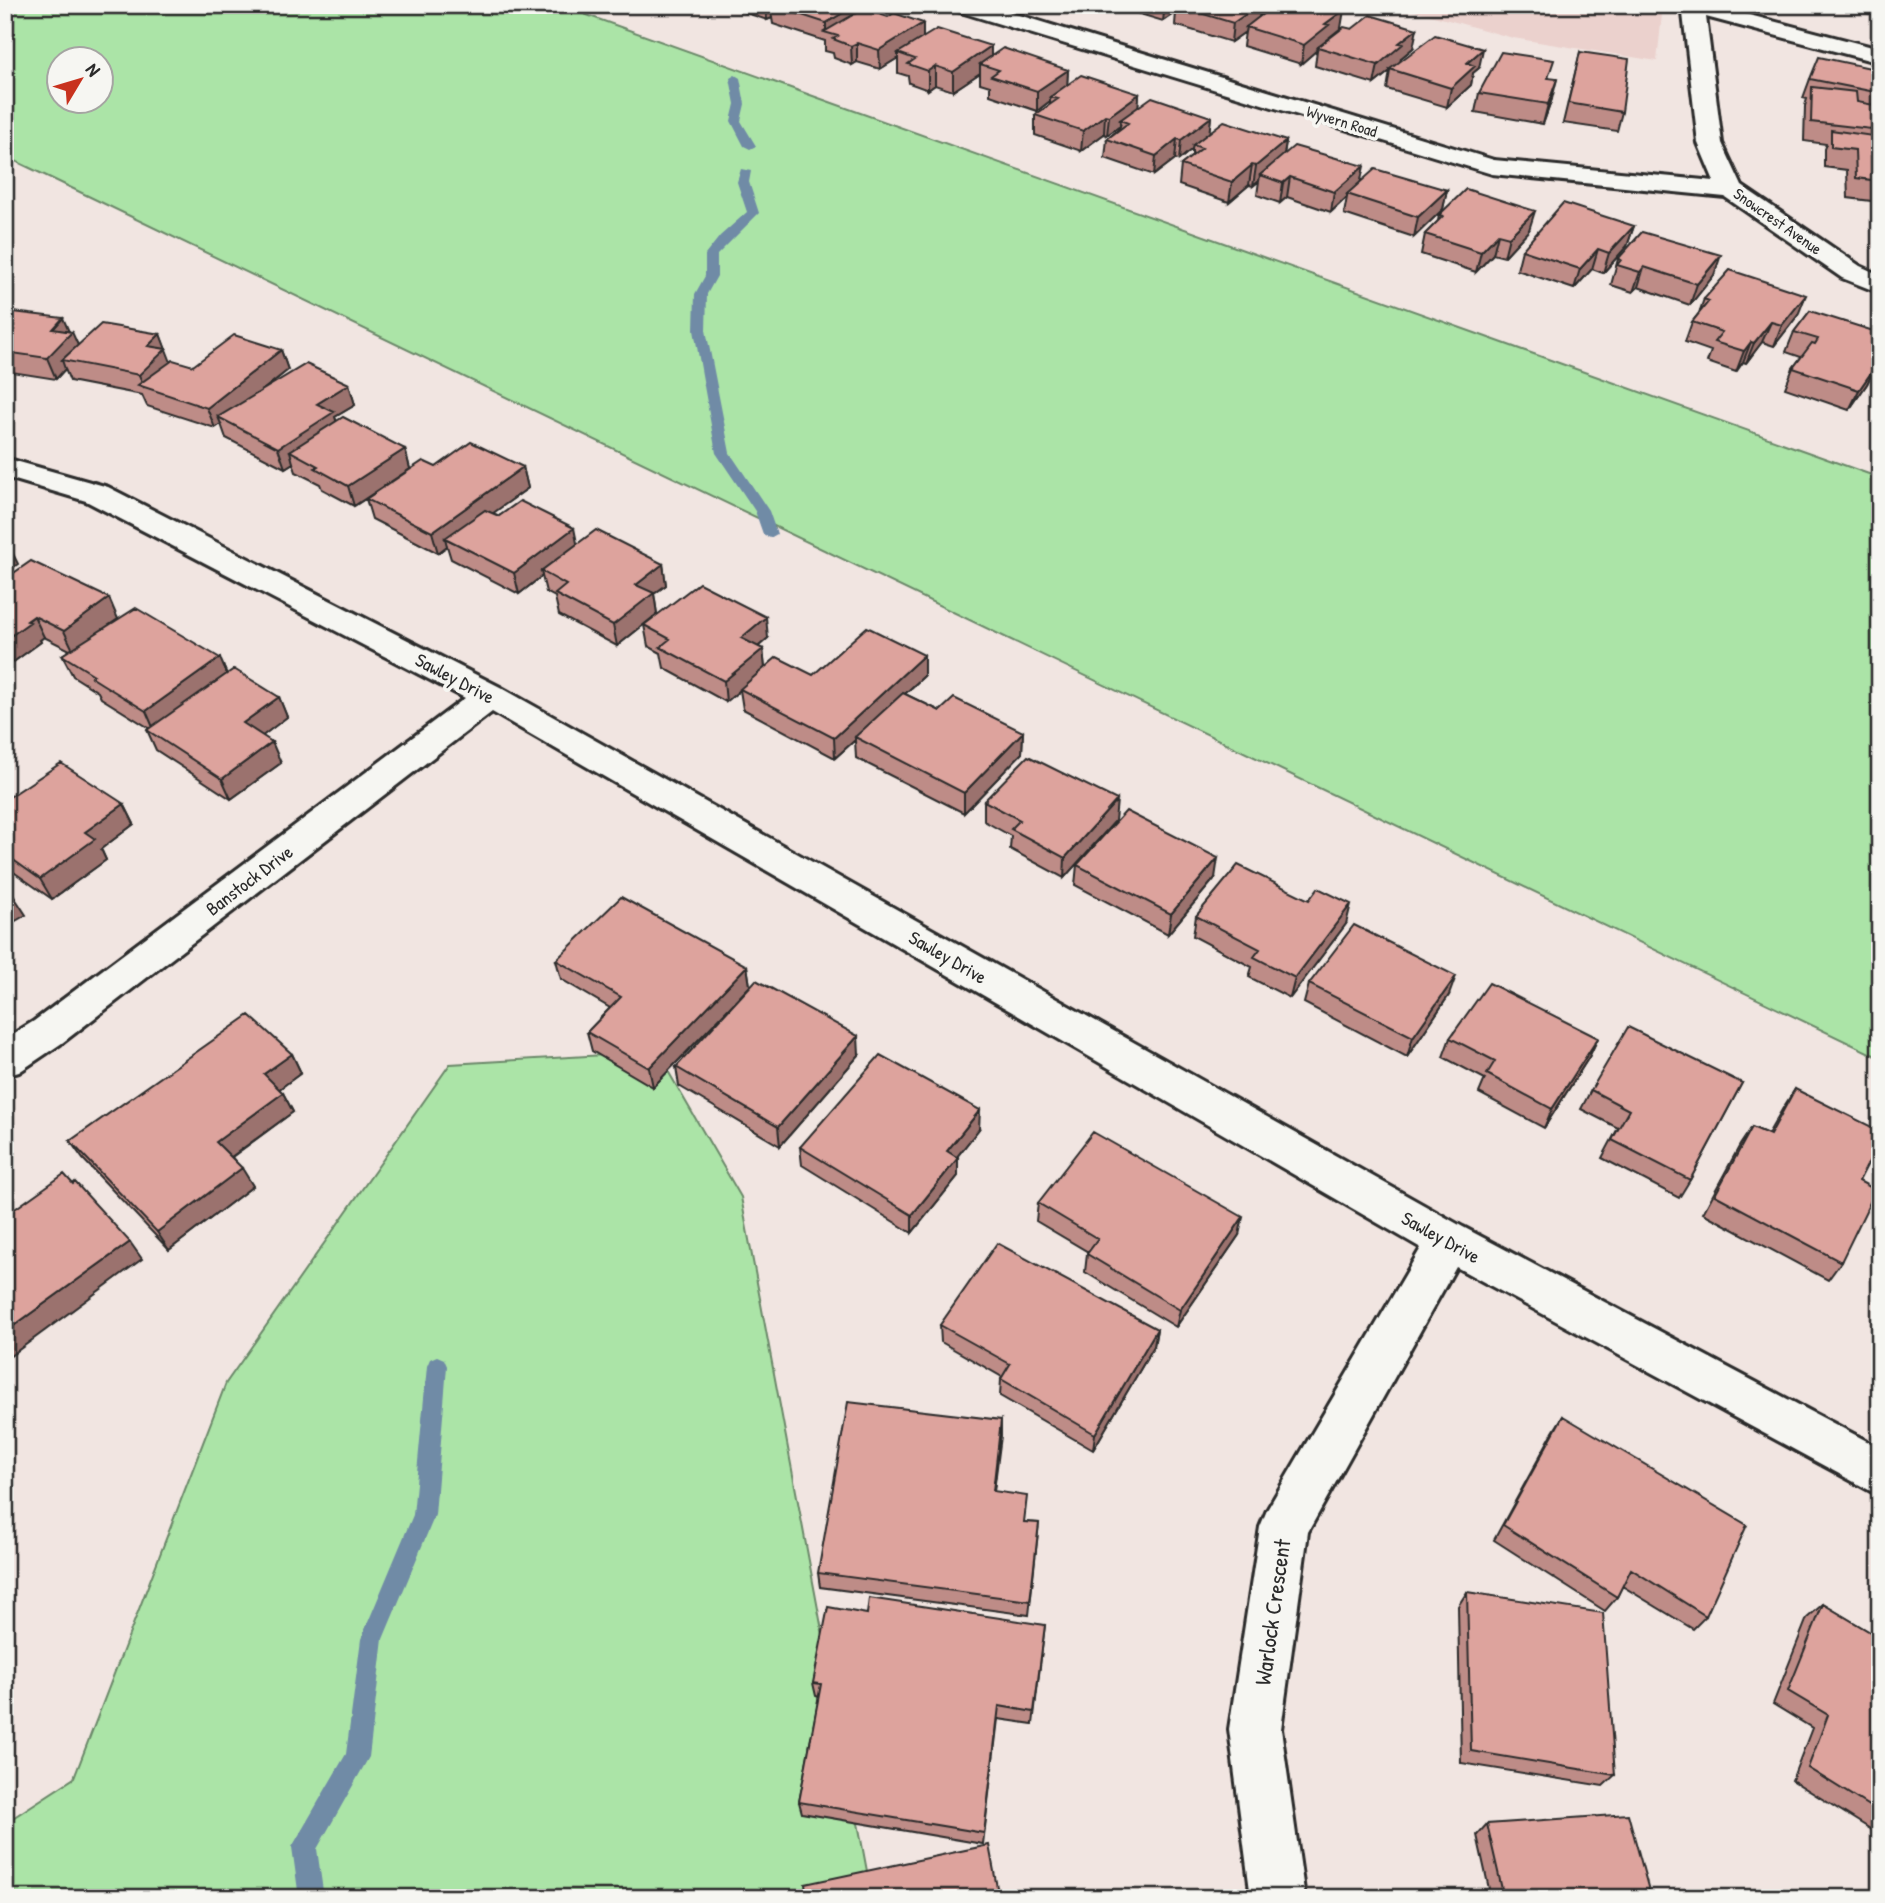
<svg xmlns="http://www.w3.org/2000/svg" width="1885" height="1903" viewBox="0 0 1885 1903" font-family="'Patrick Hand',sans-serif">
<rect width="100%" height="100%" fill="#f1e5e1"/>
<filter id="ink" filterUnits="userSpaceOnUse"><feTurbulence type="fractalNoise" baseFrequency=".0143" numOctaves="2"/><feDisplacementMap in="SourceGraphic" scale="14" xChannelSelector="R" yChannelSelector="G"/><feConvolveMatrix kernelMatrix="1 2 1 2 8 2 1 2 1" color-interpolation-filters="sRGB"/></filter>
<g filter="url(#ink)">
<path fill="#ebd1cd" d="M 1394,5 L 1663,5 L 1657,61 L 1513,38 Z"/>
<path fill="#abe4a7" stroke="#6b8869" stroke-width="2" fill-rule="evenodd" d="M 5,5 L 559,5 L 1880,478 L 1880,1058 L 5,156 ZM 60,60 L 102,60 L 102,102 L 60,102 Z
M 657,1052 L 741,1197 L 872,1898 L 5,1898 L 5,1823 L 74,1778 L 226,1383 L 450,1064 Z"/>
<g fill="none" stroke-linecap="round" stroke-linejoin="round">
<path fill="#6f8ba6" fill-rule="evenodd" d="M 735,75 L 740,78 L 745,104 L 741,121 L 756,146 L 750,149 L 744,146 L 731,121 L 735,104 L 730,78 Z
M 741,169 L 751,171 L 749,182 L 759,213 L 717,255 L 717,276 L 707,294 L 706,330 L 730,453 L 769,511 L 777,534 L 770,538 L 763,534 L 755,511 L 716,453 L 694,330 L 695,294 L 705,276 L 705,255 L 720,236 L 747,212 L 737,182 Z
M 437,1356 L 444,1359 L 447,1366 L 435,1515 L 383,1639 L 369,1757 L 317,1849 L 324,1898 L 299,1898 L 292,1847 L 346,1754 L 361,1639 L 413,1515 L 427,1366 L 430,1359 Z"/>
<defs>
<path id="street" d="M 951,5 L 986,5 L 1494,160 L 1714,181 L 1698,143 L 1682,5 L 1711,5 L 1880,49 L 1880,63 L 1706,17 L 1722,143 L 1742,186 L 1860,266 L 1880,275 L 1880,293 L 1842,278 L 1725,197 L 1492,174 L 954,10 Z
M 5,458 L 108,487 L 502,688 L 1463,1227 L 1880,1448 L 1880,1496 L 1456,1267 L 1308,1532 L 1281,1729 L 1305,1898 L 1251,1898 L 1229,1729 L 1260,1527 L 1267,1510 L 1421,1248 L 492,712 L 62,1043 L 19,1072 L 5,1076 L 5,1039 L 34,1021 L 465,698 L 86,501 L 5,477 Z"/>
</defs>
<use href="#street" stroke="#2b2b2b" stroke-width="6"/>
<use href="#street" fill="#f6f6f2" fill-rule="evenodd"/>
</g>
<path fill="#be8c87" stroke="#2b2b2b" stroke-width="2" d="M 661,5 L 687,5 L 677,11 Z
M 723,5 L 861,5 L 861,10 L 888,17 L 923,23 L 923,37 L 991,46 L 991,56 L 1068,70 L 1067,84 L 1139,94 L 1138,107 L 1211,117 L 1209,132 L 1286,141 L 1284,155 L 1361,182 L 1447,190 L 1443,209 L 1414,237 L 1344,214 L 1347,197 L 1331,212 L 1287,197 L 1280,203 L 1257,195 L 1259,181 L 1253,186 L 1249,185 L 1229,202 L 1179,185 L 1181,165 L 1192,157 L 1192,149 L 1179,160 L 1175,159 L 1154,175 L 1105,158 L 1107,139 L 1119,129 L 1120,126 L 1107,135 L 1104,134 L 1081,151 L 1035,135 L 1035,115 L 1050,105 L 1050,101 L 1037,111 L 990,95 L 990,86 L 980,83 L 980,73 L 953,91 L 935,85 L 928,90 L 909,83 L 908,76 L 898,73 L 898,58 L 880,69 L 857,62 L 852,65 L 834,58 L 833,53 L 825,51 L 825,41 L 773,24 L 772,18 L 767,20 Z
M 1110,5 L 1268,5 L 1260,12 L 1259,17 L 1341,28 L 1326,41 L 1413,48 L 1401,58 L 1400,62 L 1479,68 L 1473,73 L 1471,85 L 1447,107 L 1387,89 L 1390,71 L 1374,84 L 1315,66 L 1317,50 L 1301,64 L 1243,46 L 1245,32 L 1231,42 L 1175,25 L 1176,12 L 1163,21 Z
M 1865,5 L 1880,5 L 1880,16 L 1863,12 Z
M 1580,52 L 1622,112 L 1617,131 L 1563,123 Z
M 1880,70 L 1880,202 L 1848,198 L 1847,170 L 1824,167 L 1824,149 L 1826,144 L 1804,141 L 1805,106 L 1807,99 L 1803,98 L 1810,79 Z
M 1549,78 L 1552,99 L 1543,124 L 1475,112 L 1479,93 Z
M 1439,215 L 1529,230 L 1504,257 L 1493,254 L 1476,272 L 1421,254 L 1425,234 L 1438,221 Z
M 1634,226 L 1627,246 L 1603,273 L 1592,269 L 1574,289 L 1517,270 L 1522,250 Z
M 1618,259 L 1714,275 L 1690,305 L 1638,287 L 1633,292 L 1611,285 Z
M 1704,299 L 1798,315 L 1774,346 L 1762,342 L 1746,363 L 1743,362 L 1736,372 L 1707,362 L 1711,351 L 1685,342 L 1692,322 L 1699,313 Z
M 6,310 L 69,331 L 78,345 L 160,334 L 170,362 L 193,366 L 281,350 L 288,370 L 262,391 L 349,384 L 355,405 L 335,417 L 337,422 L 405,449 L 410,469 L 436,467 L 523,467 L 528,488 L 492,513 L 578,544 L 663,564 L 666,585 L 654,594 L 657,614 L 617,646 L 559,615 L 555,597 L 546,592 L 542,576 L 519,594 L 451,559 L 447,546 L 438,553 L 372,519 L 366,499 L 390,483 L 354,506 L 322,489 L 320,484 L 296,472 L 293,463 L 285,468 L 226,438 L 221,424 L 215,428 L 147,406 L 142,395 L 70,381 L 65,369 L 56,379 L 5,371 Z
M 1810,311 L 1876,364 L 1867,384 L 1849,410 L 1785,388 L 1793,368 L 1801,357 L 1786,352 L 1794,332 Z
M 1880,390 L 1880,402 L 1875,400 Z
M 5,579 L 118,619 L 227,674 L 279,697 L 287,717 L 262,736 L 281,763 L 231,799 L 156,750 L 147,730 L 149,728 L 101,698 L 98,692 L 73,676 L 62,655 L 70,650 L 44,637 L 40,640 L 41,642 L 5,668 Z
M 644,625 L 768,638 L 758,647 L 763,649 L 765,668 L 813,675 L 924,676 L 905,694 L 940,711 L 1023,732 L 1022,753 L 964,813 L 856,758 L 855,740 L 835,758 L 743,709 L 740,690 L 726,702 L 664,668 L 661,653 L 648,646 Z
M 5,800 L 124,804 L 134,824 L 101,849 L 106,860 L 52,899 L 5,866 Z
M 984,801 L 1115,821 L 1064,878 L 1010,849 L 1011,836 L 984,821 Z
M 1077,865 L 1215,878 L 1168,934 L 1075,885 Z
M 1196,916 L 1346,924 L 1290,998 L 1249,977 L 1252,967 L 1193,936 Z
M 556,960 L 747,966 L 750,986 L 653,1087 L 592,1051 L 587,1032 L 610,1008 L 561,979 Z
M 1309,984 L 1449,995 L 1407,1057 L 1304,1003 Z
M 1450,1038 L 1598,1038 L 1589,1057 L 1544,1128 L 1479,1093 L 1485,1079 L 1443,1057 Z
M 292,1054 L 301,1073 L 279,1089 L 283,1093 L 293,1112 L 232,1157 L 253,1186 L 169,1250 L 83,1159 L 70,1141 Z
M 859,1055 L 780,1146 L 679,1086 L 676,1067 Z
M 1742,1083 L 1690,1180 L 1679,1198 L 1602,1158 L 1618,1128 L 1581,1109 L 1591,1090 Z
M 1795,1089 L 1859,1181 L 1841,1262 L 1828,1280 L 1703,1213 L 1740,1145 L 1752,1127 L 1768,1134 L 1783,1108 Z
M 979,1129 L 957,1157 L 958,1158 L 958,1176 L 912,1233 L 802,1165 L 800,1147 Z
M 1038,1203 L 1239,1235 L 1176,1327 L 1085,1272 L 1087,1254 L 1088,1252 L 1036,1221 Z
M 940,1325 L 1157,1329 L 1154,1346 L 1093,1450 L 1000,1396 L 1001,1379 L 1002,1377 L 941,1342 Z
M 1563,1416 L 1706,1616 L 1693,1629 L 1622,1586 L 1617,1597 L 1605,1611 L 1494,1540 L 1553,1432 Z
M 1001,1420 L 994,1491 L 1024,1522 L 1039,1523 L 1029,1615 L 820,1587 L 818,1573 Z
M 1467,1592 L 1615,1775 L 1603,1786 L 1461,1763 L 1458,1606 Z
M 1823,1604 L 1880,1638 L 1880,1835 L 1792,1780 L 1812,1728 L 1773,1704 L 1807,1618 Z
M 867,1614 L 1045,1625 L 1033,1724 L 998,1719 L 983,1844 L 802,1813 L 799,1802 L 819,1697 L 816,1696 L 813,1683 Z
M 1487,1824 L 1651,1898 L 1491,1898 L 1477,1835 Z"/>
<path fill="#9b726e" stroke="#2b2b2b" stroke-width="2" d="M 677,5 L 687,5 L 677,11 Z
M 766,5 L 794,5 L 771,5 L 772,18 L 767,20 Z
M 856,5 L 861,5 L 862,21 L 826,32 L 826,23 Z
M 1165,5 L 1186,5 L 1177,6 L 1176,12 L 1163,21 Z
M 1251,5 L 1268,5 L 1260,12 L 1258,22 L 1246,27 L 1245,32 L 1231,42 L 1233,23 Z
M 1344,10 L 1341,28 L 1326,40 L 1326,43 L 1318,47 L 1317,50 L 1301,64 L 1304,45 L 1325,24 Z
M 923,23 L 923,42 L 898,53 L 898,58 L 880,69 L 879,50 Z
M 1417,29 L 1413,48 L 1401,58 L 1400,63 L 1390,69 L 1390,71 L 1374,84 L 1378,65 L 1399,43 Z
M 857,43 L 857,62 L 852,65 L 851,46 Z
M 991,46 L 991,65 L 980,64 L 980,73 L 953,91 L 953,72 Z
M 1483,49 L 1479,68 L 1473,73 L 1471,85 L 1447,107 L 1451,88 L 1467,63 Z
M 935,66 L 935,85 L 928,90 L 928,71 Z
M 1068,70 L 1067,89 L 1050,97 L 1050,101 L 1037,111 L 1037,91 Z
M 1557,79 L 1552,99 L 1543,124 L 1548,104 Z
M 1139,94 L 1138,113 L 1120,120 L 1120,126 L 1107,135 L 1109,116 Z
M 1105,115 L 1104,134 L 1081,151 L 1083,131 Z
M 1211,117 L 1209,136 L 1193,145 L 1192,149 L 1179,160 L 1181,140 Z
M 1177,139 L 1175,159 L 1154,175 L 1156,156 Z
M 1286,141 L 1283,161 L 1260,175 L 1259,181 L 1253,186 L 1256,166 Z
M 1252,165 L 1249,185 L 1229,202 L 1232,182 Z
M 1364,166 L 1360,185 L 1347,194 L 1347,197 L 1331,212 L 1334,192 Z
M 1290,177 L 1287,197 L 1280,203 L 1283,183 Z
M 1447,190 L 1443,209 L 1414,237 L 1418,217 Z
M 1535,211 L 1529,230 L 1504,257 L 1509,237 Z
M 1634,226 L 1627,246 L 1603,273 L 1609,253 Z
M 1498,234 L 1493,254 L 1476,272 L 1481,252 Z
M 1598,249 L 1592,269 L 1574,289 L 1580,269 Z
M 1721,255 L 1714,275 L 1690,305 L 1697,284 Z
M 1644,267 L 1638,287 L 1633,292 L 1640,272 Z
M 1806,295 L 1798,315 L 1774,346 L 1782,325 Z
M 63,318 L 70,334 L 72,332 L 81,352 L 62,360 L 65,369 L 56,379 L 47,358 L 53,329 Z
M 1771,322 L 1762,342 L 1746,363 L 1754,343 Z
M 160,334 L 174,370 L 144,387 L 139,375 L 148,346 Z
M 1751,342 L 1743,362 L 1736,372 L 1744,351 Z
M 281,350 L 288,370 L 225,420 L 218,417 L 221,424 L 215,428 L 207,408 Z
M 1880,352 L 1880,359 L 1863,383 L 1872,362 Z
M 1877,364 L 1867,384 L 1849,410 L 1859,390 Z
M 349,384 L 355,405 L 335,417 L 340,433 L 290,451 L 293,463 L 285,468 L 278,448 L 317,404 Z
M 405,449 L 410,469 L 354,506 L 348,486 Z
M 523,467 L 528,488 L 453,542 L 445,538 L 447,546 L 438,553 L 432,532 Z
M 574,528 L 578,548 L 541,571 L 542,576 L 519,594 L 514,573 Z
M 8,544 L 18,564 L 5,573 L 5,545 Z
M 663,564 L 666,585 L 654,594 L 657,614 L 617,646 L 613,625 L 636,585 Z
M 109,598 L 118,619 L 74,652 L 64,631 Z
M 34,616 L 44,637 L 40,640 L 41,642 L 5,668 L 5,640 Z
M 766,617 L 768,638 L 744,659 L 741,638 Z
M 763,649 L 765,669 L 726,702 L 724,681 Z
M 924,655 L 924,676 L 857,738 L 855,737 L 855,740 L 835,758 L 834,738 Z
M 220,658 L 229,679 L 155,732 L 146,711 Z
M 279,697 L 287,717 L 252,744 L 243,723 Z
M 1023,732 L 1022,753 L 964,813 L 964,793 Z
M 272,742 L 281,763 L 231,799 L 222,779 Z
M 1117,800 L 1115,821 L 1064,878 L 1065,858 Z
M 124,804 L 134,824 L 101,849 L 106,860 L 52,899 L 40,879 L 85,832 Z
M 1218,858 L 1215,878 L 1168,934 L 1171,914 Z
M 13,895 L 26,915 L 5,927 L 5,900 Z
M 1351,904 L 1346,924 L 1290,998 L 1295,978 Z
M 747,966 L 750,986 L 653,1087 L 649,1068 Z
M 1456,976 L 1449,995 L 1407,1057 L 1413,1037 Z
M 858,1036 L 859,1055 L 780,1146 L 778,1127 Z
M 1598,1038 L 1589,1057 L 1544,1128 L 1552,1109 Z
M 292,1054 L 301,1073 L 274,1093 L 264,1074 Z
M 283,1093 L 293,1112 L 227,1160 L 216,1142 Z
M 980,1110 L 979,1129 L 947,1169 L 947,1151 Z
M 958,1158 L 958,1176 L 912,1233 L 912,1215 Z
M 242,1168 L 253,1186 L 169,1250 L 157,1232 Z
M 1243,1217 L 1239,1235 L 1176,1327 L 1180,1310 Z
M 130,1242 L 142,1259 L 5,1360 L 5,1332 Z
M 1157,1329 L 1154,1346 L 1093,1450 L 1095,1434 Z
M 1001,1420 L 1001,1436 L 992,1506 L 993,1491 Z"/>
<path fill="#dda39d" stroke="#2b2b2b" stroke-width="2" d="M 771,5 L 856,5 L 826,23 Z
M 1178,5 L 1259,5 L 1233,23 L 1177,6 Z
M 1287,5 L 1329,5 L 1344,10 L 1325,24 L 1329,25 L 1304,45 L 1246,27 L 1272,7 L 1280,10 Z
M 863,9 L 888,17 L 894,13 L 923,23 L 879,50 L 857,43 L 851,46 L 833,39 L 838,36 L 824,32 Z
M 1370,15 L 1417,29 L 1399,43 L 1403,44 L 1378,65 L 1318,47 L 1344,27 L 1352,29 Z
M 937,29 L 991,46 L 953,72 L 935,66 L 928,71 L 908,64 L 915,59 L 898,53 Z
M 1435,35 L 1483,49 L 1467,63 L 1475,66 L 1451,88 L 1390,69 Z
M 1003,48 L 1068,70 L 1037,91 L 991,76 L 999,70 L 980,64 Z
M 1501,52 L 1554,60 L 1548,78 L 1557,79 L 1548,104 L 1479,93 Z
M 1580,52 L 1629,59 L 1622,112 L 1568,103 Z
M 1819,57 L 1880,70 L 1880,93 L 1810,79 Z
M 1081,75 L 1139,94 L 1109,116 L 1105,115 L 1083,131 L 1035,115 L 1058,99 L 1050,97 Z
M 1812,87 L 1856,92 L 1857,102 L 1880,106 L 1880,130 L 1811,122 Z
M 1152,97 L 1211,117 L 1181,140 L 1177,139 L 1156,156 L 1107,139 L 1128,123 L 1120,120 Z
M 1224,121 L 1286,141 L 1256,166 L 1252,165 L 1232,182 L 1181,165 L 1202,148 L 1193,145 Z
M 1831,130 L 1880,137 L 1880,181 L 1856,178 L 1855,150 L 1831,147 Z
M 1294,146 L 1364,166 L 1334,192 L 1290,177 L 1283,183 L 1260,175 Z
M 1375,169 L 1447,190 L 1418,217 L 1347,194 Z
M 1466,189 L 1535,211 L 1509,237 L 1498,234 L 1481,252 L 1425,234 L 1443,216 L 1439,215 Z
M 1563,203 L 1634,226 L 1609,253 L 1598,249 L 1580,269 L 1522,250 Z
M 1642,232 L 1721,255 L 1697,284 L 1644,267 L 1640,272 L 1617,265 L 1621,260 L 1618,259 Z
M 1730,270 L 1806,295 L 1782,325 L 1771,322 L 1754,343 L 1751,342 L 1744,351 L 1714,342 L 1722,332 L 1692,322 L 1709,301 L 1704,299 Z
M 5,311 L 63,318 L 53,329 L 72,332 L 47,358 L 5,352 Z
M 1810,311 L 1880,333 L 1880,352 L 1872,362 L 1877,364 L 1859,390 L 1793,368 L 1812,343 L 1815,344 L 1818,339 L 1794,332 Z
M 101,324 L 160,334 L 148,346 L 166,349 L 139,375 L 62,360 Z
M 234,335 L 281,350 L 207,408 L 138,385 L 173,360 L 193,366 Z
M 306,364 L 349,384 L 317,404 L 334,412 L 278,448 L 218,417 Z
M 343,417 L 405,449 L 348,486 L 315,468 L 318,466 L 290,451 Z
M 471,442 L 523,467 L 432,532 L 366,499 L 423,461 L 436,467 Z
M 520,501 L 574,528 L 514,573 L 445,538 L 485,510 L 499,516 Z
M 596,530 L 663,564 L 636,585 L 654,593 L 613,625 L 555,594 L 566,585 L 541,571 Z
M 31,561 L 109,598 L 64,631 L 34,616 L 27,621 L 30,622 L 5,640 L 5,579 Z
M 699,583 L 766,617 L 741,638 L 763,649 L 724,681 L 660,647 L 670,639 L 644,625 Z
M 136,608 L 220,658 L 146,711 L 102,684 L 91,677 L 94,675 L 62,655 Z
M 867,627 L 924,655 L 834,738 L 740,689 L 777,657 L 813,675 Z
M 234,669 L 279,697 L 243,723 L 272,742 L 222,779 L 147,730 Z
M 903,693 L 940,711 L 954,698 L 1023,732 L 964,793 L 855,737 Z
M 1028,756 L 1117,800 L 1065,858 L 1011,829 L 1020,820 L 984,801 Z
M 61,763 L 124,804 L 85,832 L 95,839 L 40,879 L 5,854 L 5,800 Z
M 1126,811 L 1218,858 L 1171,914 L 1077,865 Z
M 1238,865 L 1309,900 L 1318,888 L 1351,904 L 1295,978 L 1254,957 L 1260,949 L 1196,916 Z
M 5,886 L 13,895 L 5,900 Z
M 621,897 L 747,966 L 649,1068 L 587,1032 L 621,997 L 556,960 Z
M 1354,925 L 1456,976 L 1413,1037 L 1309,984 Z
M 756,980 L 858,1036 L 778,1127 L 676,1067 Z
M 1489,983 L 1598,1038 L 1552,1109 L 1487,1074 L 1495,1061 L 1450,1038 Z
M 249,1015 L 292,1054 L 264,1074 L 283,1093 L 216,1142 L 242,1168 L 157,1232 L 70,1141 Z
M 1628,1027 L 1742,1083 L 1690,1180 L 1612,1140 L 1629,1110 L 1591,1090 Z
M 880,1055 L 980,1110 L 947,1151 L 958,1158 L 912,1215 L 800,1147 Z
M 1795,1089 L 1880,1131 L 1880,1140 L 1859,1181 L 1876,1190 L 1841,1262 L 1715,1195 L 1752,1127 L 1770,1135 Z
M 1093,1132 L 1243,1217 L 1180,1310 L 1087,1254 L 1098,1239 L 1038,1203 Z
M 64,1174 L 73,1184 L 75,1182 L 130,1242 L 5,1332 L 5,1216 Z
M 997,1243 L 1157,1329 L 1095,1434 L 1001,1379 L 1010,1364 L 940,1325 Z
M 848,1402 L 1001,1420 L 993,1491 L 1027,1496 L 1024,1522 L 1039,1523 L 1030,1601 L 818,1573 Z
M 1563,1416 L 1747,1525 L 1706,1616 L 1631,1569 L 1617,1597 L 1503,1525 Z
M 1467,1592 L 1603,1613 L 1615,1775 L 1471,1751 Z
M 869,1598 L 1045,1625 L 1034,1712 L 999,1706 L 984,1833 L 799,1802 L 821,1684 L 813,1683 L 828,1607 L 867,1614 Z
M 1823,1604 L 1880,1638 L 1880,1813 L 1808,1768 L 1828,1715 L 1788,1691 Z
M 1628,1814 L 1651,1898 L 1504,1898 L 1487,1824 Z
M 989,1845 L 999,1898 L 807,1898 L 805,1884 Z"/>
</g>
<g text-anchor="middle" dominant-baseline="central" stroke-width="7" stroke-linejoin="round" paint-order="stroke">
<g font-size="16" fill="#2b2b2b" stroke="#f6f6f2">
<text transform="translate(1342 121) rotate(17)">Wyvern Road</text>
<text transform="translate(1778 221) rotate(35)">Snowcrest Avenue</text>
</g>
<g font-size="19" fill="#2b2b2b" stroke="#f6f6f2">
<text transform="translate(455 678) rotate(28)">Sawley Drive</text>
<text transform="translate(249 880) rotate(-37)">Banstock Drive</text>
<text transform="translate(948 957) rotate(30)">Sawley Drive</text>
<text transform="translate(1441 1237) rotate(29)">Sawley Drive</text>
</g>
<g font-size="23" fill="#2b2b2b" stroke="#f6f6f2">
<text transform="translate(1272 1612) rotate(-82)">Warlock Crescent</text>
</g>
</g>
<rect width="1885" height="1903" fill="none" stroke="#f6f6f2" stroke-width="28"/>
<rect x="14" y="14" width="1857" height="1875" fill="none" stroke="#2b2b2b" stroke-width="2.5" filter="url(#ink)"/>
<g transform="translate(80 80) rotate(52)"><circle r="33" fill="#f6f6f2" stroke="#a5a5a2" stroke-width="2"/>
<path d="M0-5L12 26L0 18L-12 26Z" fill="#c8321e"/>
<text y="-10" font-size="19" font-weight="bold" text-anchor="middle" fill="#2b2b2b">N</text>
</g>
</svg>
